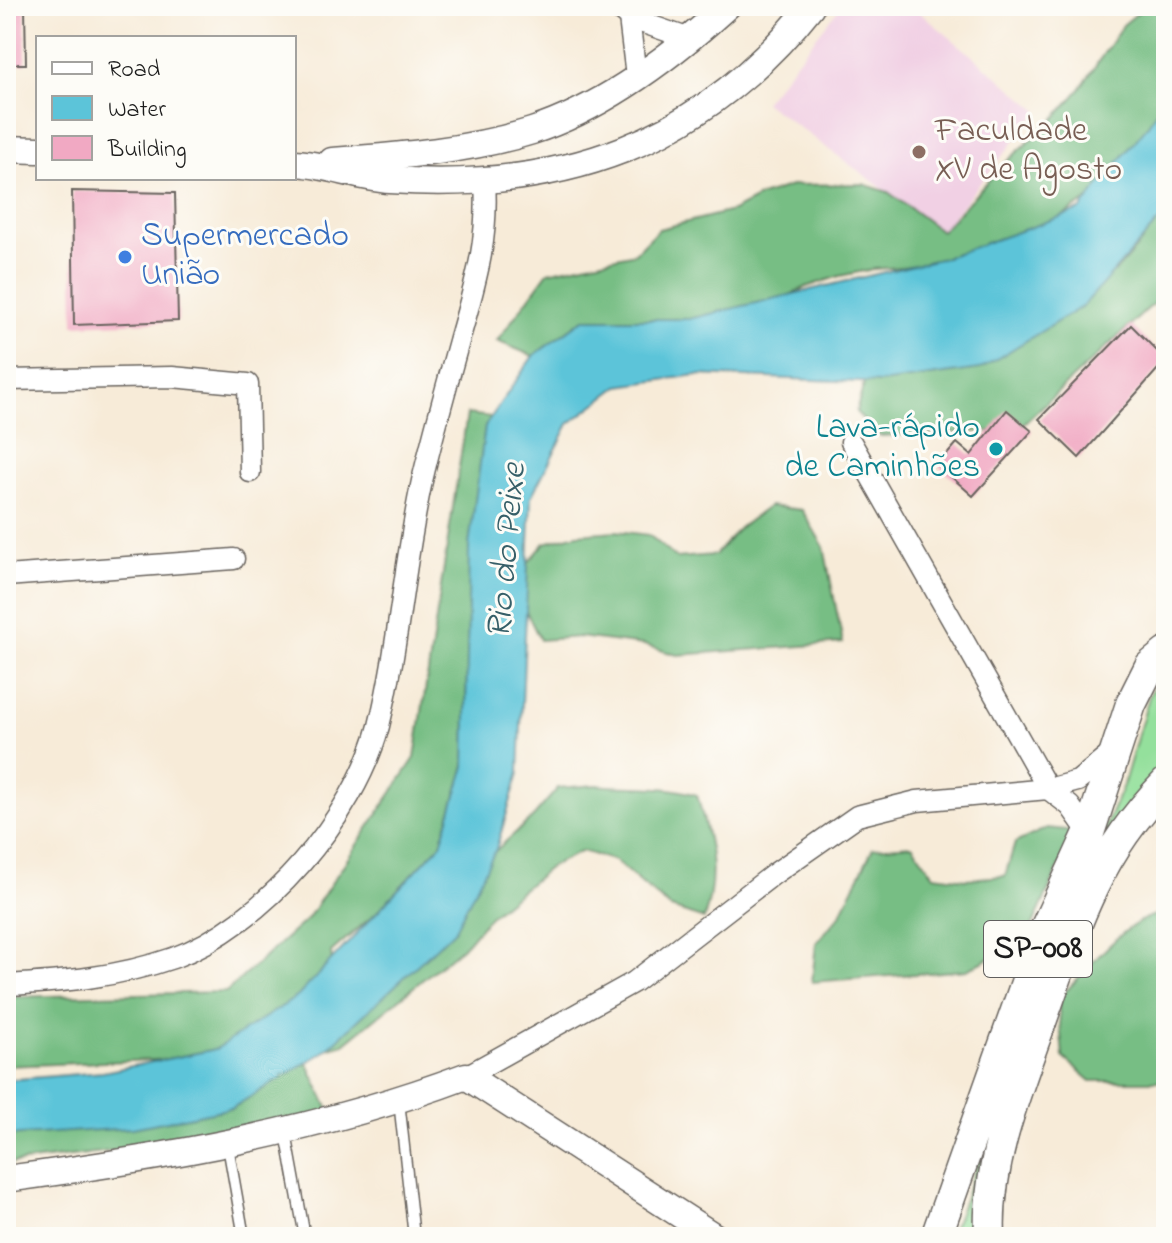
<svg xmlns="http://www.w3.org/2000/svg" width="1172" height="1243" viewBox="0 0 1172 1243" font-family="'Indie Flower',sans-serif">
<rect width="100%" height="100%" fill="#fdfcf7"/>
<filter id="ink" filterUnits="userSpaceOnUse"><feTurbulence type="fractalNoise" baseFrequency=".0125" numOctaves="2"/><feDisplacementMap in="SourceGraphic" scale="16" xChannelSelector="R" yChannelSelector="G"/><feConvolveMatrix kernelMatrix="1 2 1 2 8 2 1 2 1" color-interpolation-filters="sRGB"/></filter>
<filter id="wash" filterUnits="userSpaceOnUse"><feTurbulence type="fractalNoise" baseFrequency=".006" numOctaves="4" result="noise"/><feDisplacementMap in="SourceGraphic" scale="32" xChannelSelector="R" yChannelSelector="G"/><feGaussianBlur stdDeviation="1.8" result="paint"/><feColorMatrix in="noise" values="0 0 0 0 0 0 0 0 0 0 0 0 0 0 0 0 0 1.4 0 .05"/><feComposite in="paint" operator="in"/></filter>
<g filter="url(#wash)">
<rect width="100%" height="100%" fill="#f7ebd8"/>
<path fill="#f1d0e4" d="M 841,6 L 912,6 L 1039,111 L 941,231 L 764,102 Z"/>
<path fill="#94e09c" stroke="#587e5c" stroke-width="2" d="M 1166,678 L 1166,760 L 1097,847 L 1124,783 L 1149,697 L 1155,684 Z
M 985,1144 L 989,1146 L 977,1237 L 950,1237 Z"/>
<path fill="#77be84" stroke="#4a6d50" stroke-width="2" d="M 1146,6 L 1166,6 L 1166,133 L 1109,186 L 1048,225 L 943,264 L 874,269 L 840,276 L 806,287 L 744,318 L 577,324 L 533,356 L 497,341 L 548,272 L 635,253 L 659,229 L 732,211 L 761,196 L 794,185 L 863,184 L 888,192 L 941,231 L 1004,164 L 1056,117 L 1080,89 L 1123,25 Z
M 1166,204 L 1166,292 L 1017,430 L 879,436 L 856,412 L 866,377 L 1000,328 L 1116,271 L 1141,243 Z
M 467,414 L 500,418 L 470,537 L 465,766 L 441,844 L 376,913 L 331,952 L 333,976 L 227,1057 L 6,1066 L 6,997 L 226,992 L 308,918 L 415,758 Z
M 769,506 L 802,510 L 824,547 L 843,643 L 677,655 L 644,645 L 579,637 L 540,640 L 525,609 L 522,570 L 545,543 L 577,534 L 616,531 L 649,535 L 676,558 L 715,555 L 739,528 Z
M 597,785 C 634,789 661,784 697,795 C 710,842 719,871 704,919 L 671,908 L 615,861 L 582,851 L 551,866 L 490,916 L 466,944 L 344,1044 L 313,1053 L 401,936 L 534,816 L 558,788 Z
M 1047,828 L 1076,831 L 1029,933 L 998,954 L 967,970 L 812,982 L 816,943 L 840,915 L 873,848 L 912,845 L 934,875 L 966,879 L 1005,876 L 1015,843 Z
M 1166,913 L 1166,1081 L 1091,1081 L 1063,1057 L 1058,999 C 1087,972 1125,916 1166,913 Z
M 307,1062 L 330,1112 L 288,1129 L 6,1164 L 6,1135 L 232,1108 Z"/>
<path fill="#5cc4d9" stroke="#3c707a" stroke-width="2" d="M 1166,96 L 1166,213 L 1083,306 L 980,369 L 881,383 L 697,375 L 619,386 L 569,424 L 531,497 L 519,773 L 496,849 L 454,931 L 324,1052 L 232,1108 L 133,1128 L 6,1136 L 6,1080 L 103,1072 L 216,1049 L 298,996 L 441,844 L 465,766 L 469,545 L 485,426 L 533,356 L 584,319 L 689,319 L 943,258 L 1080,210 L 1148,125 Z"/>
<g id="blocks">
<path fill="#f1a9c3" d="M 6,6 L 25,6 L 26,64 L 6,64 Z
M 72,191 L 175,193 L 178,321 L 74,325 Z
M 1131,325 L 1166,360 L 1079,458 L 1039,419 Z
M 1007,410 L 1032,431 L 973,496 L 938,465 L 957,443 L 971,455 Z"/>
</g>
</g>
<g filter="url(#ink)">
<use href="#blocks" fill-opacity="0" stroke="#69645e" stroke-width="2"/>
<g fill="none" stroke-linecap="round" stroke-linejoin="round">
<defs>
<path id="lane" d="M 399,1101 L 414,1237
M 286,1133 L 305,1237
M 228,1146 L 244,1237"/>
<path id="street" d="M 615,6 L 629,18 L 687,38
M 629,18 L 636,76
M 6,380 L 172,377 L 248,384 L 250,472
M 851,442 L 1048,789 L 1070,806 L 1089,833
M 6,576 L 234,559
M 6,985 C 63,982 118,977 173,958 C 263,926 355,817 379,726 C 399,645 404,562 422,481 C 433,434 446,388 459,341 C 475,284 489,242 485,181
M 466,1076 L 634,982 L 774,874 L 857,816 L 917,801 L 1048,789 L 1078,781 L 1112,753"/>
<path id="secondary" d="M 6,149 L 38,150
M 332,161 C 398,156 468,151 532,131 C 603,108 672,56 727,6
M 294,163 C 326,164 358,178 390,180 C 562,192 702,144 811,6
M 6,1179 C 163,1158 317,1132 466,1076 L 715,1237"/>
<path id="primary" d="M 936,1237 L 1045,929 L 1089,833 L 1131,704 L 1150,666 L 1166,653
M 990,1237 C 986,1163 1018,1087 1042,1019 C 1058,974 1072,930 1093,887 C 1111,849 1137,813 1166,783"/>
</defs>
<use href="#lane" stroke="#69645e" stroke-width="13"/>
<use href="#street" stroke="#69645e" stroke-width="23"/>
<use href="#secondary" stroke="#69645e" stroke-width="29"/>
<use href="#primary" stroke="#69645e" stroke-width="33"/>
<use href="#lane" stroke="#fff" stroke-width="10"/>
<use href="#street" stroke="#fff" stroke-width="20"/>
<use href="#secondary" stroke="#fff" stroke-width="26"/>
<use href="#primary" stroke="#fff" stroke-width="30"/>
</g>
</g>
<circle fill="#8d6e63" stroke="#fdfcf7" stroke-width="3" cx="919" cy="152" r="8"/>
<circle fill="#3f7fe0" stroke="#fdfcf7" stroke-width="3" cx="125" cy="257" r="8"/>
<circle fill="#0f9aa8" stroke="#fdfcf7" stroke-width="3" cx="996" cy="449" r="8"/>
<g text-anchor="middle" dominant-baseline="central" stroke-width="6" stroke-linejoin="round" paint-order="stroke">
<rect fill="#fdfcf7" stroke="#605f5e" stroke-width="2" x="984" y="921" width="108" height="56" rx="6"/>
<g font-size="32" font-weight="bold" fill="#1c1c1c">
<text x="1038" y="949">SP-008</text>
</g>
<g font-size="34" fill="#785e54" stroke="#fdfcf7" text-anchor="start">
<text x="935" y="132">Faculdade<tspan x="935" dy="39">XV de Agosto</tspan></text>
</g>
<g font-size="34" fill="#366cbe" stroke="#fdfcf7" text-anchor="start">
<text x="141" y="237">Supermercado<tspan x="141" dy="39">União</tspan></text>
</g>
<g font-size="34" fill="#0d838f" stroke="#fdfcf7" text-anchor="end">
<text x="980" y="429">Lava-rápido<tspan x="980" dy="39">de Caminhões</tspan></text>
</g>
<g font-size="36" font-style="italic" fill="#365f68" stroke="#fdfcf7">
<text transform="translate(508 551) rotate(-85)">Rio do Peixe</text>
</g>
</g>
<rect width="1172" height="1243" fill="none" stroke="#fdfcf7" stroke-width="32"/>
<rect x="36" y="36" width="260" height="144" fill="#fdfcf7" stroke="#a3a29f" stroke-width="2"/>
<rect x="52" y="62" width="40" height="12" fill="#ffffff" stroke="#a3a29f" stroke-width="2"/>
<text x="108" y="76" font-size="24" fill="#1c1c1c">Road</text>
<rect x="52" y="96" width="40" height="24" fill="#5cc4d9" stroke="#a3a29f" stroke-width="2"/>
<text x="108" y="116" font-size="24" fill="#1c1c1c">Water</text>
<rect x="52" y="136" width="40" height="24" fill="#f1a9c3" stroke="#a3a29f" stroke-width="2"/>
<text x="108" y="156" font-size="24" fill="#1c1c1c">Building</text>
</svg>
